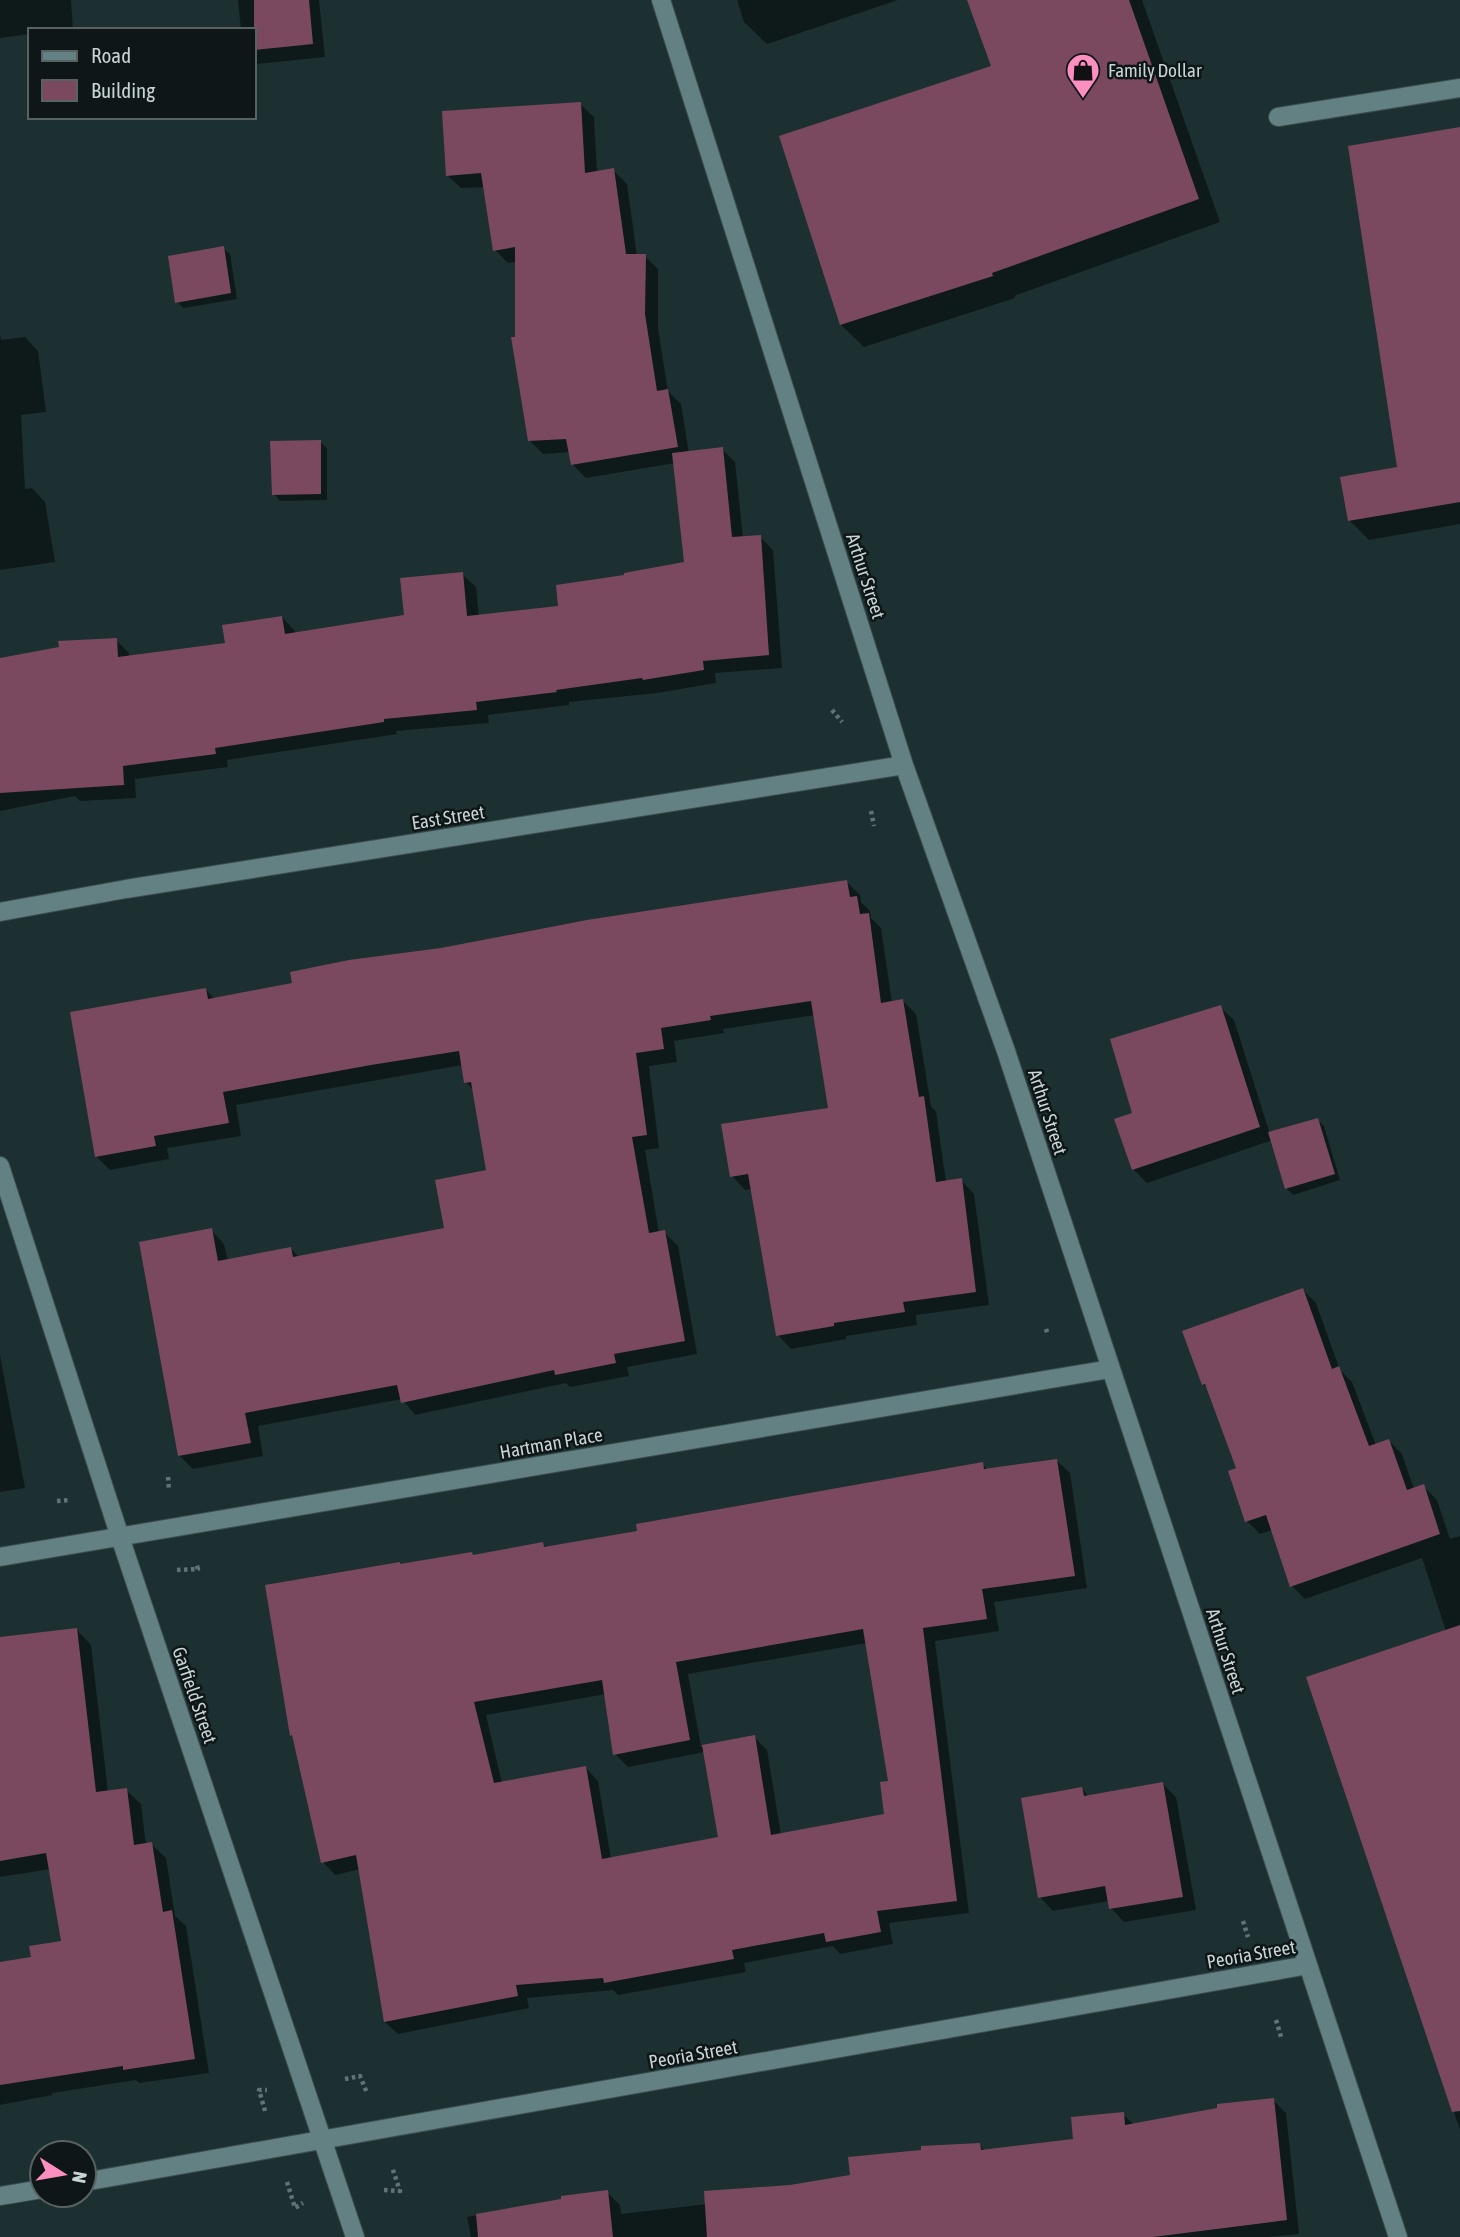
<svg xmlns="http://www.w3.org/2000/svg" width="1460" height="2237" viewBox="0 0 1460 2237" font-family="'Asap Condensed',sans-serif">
<rect width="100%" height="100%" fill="#1c3032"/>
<path fill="#0007" fill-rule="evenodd" d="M 0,0 L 71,0 L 73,30 L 30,30 L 30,34 L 0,38 Z
M 238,0 L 319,0 L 325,57 L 257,64 L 254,61 L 254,30 L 241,30 Z
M 737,0 L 898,0 L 767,44 L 744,22 Z
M 969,0 L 1142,0 L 1220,222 L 1014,296 L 1015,298 L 864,347 L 841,325 L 993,68 Z
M 580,104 L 594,117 L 597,173 L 613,170 L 627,184 L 637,256 L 645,256 L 658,269 L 658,329 L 668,391 L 681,404 L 689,453 L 722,449 L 735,462 L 743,538 L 760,537 L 773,550 L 782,668 L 715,673 L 716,683 L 657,693 L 569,702 L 569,705 L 488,715 L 489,723 L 396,731 L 397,734 L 227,760 L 228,767 L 135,779 L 136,798 L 80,801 L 75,796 L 0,811 L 0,660 L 116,640 L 129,653 L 129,657 L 227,644 L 282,617 L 295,631 L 295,634 L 406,617 L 462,574 L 476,587 L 479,617 L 560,607 L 626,577 L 686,564 L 675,463 L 586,478 L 572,464 L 570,452 L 543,454 L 529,440 L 516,338 L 517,262 L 508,263 L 495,250 L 485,187 L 461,188 L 447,175 Z
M 1460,129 L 1460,524 L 1369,540 L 1349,520 L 1399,468 Z
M 223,248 L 230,254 L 237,299 L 184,308 L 177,302 Z
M 0,335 L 1,340 L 25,337 L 38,351 L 46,412 L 21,415 L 25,489 L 32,488 L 45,502 L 55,562 L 0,570 Z
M 320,442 L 327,448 L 327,500 L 280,501 L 274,494 Z
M 847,882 L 860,895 L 861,902 L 870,911 L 871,918 L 881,928 L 892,1003 L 903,1001 L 916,1014 L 931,1106 L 936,1112 L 946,1182 L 961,1180 L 974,1194 L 989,1305 L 916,1315 L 917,1325 L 846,1336 L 846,1339 L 791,1349 L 778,1335 L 753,1189 L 745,1190 L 732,1176 L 830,1109 L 815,1015 L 723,1029 L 724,1033 L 674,1041 L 677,1062 L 649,1066 L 659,1148 L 645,1150 L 659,1233 L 664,1232 L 678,1246 L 697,1354 L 627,1367 L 629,1376 L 570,1387 L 566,1383 L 415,1415 L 402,1399 L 258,1426 L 263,1456 L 193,1469 L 179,1455 L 211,1230 L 224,1244 L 228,1261 L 291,1249 L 299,1257 L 446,1229 L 488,1171 L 474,1091 L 466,1082 L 463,1065 L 236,1105 L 241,1136 L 167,1148 L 169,1159 L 110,1170 L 96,1156 L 206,990 L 215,999 L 294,985 L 442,950 Z
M 1220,1007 L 1234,1020 L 1270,1134 L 1317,1120 L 1324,1126 L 1340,1180 L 1293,1195 L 1286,1188 L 1273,1140 L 1147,1183 L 1133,1169 L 1134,1114 Z
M 1303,1290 L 1316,1303 L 1340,1370 L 1352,1382 L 1376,1445 L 1389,1441 L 1402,1454 L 1414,1489 L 1423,1486 L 1437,1500 L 1450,1539 L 1460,1536 L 1460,2130 L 1309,1678 L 1446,1631 L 1422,1558 L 1305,1599 L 1292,1586 L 1273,1530 L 1260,1534 L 1247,1521 L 1238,1469 L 1209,1390 L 1203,1384 Z
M 0,1355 L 25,1488 L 0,1492 Z
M 1057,1461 L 1070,1473 L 1087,1588 L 994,1602 L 999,1631 L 935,1641 L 969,1913 L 889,1923 L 893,1944 L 840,1954 L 833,1946 L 744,1963 L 746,1972 L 618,1995 L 613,1990 L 527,1998 L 529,2008 L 398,2034 L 385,2022 L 360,1869 L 335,1875 L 323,1862 L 295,1738 L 292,1735 L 401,1566 L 474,1556 L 542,1544 L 547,1548 L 639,1533 L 982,1464 L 989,1471 ZM 867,1643 L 890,1783 L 886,1815 L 781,1835 L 767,1750 L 754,1737 L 701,1747 L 688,1674 ZM 606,1694 L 615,1754 L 628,1767 L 705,1752 L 720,1838 L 611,1859 L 598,1781 L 586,1768 L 502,1783 L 486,1715 Z
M 77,1630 L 91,1645 L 108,1792 L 126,1790 L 141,1804 L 146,1845 L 151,1844 L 166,1858 L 175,1916 L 186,1926 L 209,2073 L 139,2083 L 136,2080 L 52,2093 L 52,2095 L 0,2105 L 0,1964 L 33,1958 L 63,1942 L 51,1869 L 0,1877 L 0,1648 Z
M 1163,1784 L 1176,1797 L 1196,1910 L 1124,1922 L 1111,1908 L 1109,1901 L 1053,1911 L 1040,1897 L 1082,1789 L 1089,1797 Z
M 1273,2100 L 1286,2113 L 1299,2234 L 1267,2237 L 471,2237 L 467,2217 L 607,2192 L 620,2205 L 621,2214 L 707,2204 L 852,2176 L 980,2145 L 985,2151 L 1075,2140 L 1123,2114 L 1134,2125 Z"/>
<path fill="#7b495f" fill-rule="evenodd" d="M 254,0 L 309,0 L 313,44 L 254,50 Z
M 967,0 L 1129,0 L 1199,199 L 992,273 L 993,276 L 840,325 L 779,136 L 991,66 Z
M 581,102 L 585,173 L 614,168 L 626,254 L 646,254 L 645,314 L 657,391 L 668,389 L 678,447 L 571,465 L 566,439 L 528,441 L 511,337 L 515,337 L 515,247 L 493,251 L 481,173 L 446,176 L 442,111 Z
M 1460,127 L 1460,502 L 1348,521 L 1340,477 L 1397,467 L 1348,146 Z
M 224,246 L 231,293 L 175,303 L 168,256 Z
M 321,440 L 321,494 L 272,495 L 270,441 Z
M 723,447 L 732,537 L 761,535 L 769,655 L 703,661 L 704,670 L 643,680 L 642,678 L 556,690 L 557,692 L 476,702 L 477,710 L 384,719 L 384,722 L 215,748 L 216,754 L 123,766 L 124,785 L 0,793 L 0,658 L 59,647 L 58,641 L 117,638 L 118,657 L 225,643 L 222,625 L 282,616 L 285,634 L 404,615 L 400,578 L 463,572 L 467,616 L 558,606 L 556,585 L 624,575 L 624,573 L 684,562 L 672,453 Z
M 847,880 L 850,897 L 857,896 L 860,914 L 869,913 L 881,1003 L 903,999 L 919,1097 L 924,1096 L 936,1182 L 962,1178 L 976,1292 L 903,1302 L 905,1312 L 834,1323 L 834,1326 L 776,1336 L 748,1174 L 730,1177 L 721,1124 L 828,1108 L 811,1001 L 710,1016 L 711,1020 L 661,1028 L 664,1049 L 636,1053 L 647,1135 L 632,1137 L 649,1233 L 665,1230 L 685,1341 L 614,1354 L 616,1363 L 555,1375 L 554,1370 L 401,1403 L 397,1385 L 245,1413 L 251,1443 L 178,1456 L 139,1242 L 212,1228 L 218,1261 L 291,1247 L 293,1257 L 444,1228 L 435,1180 L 486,1170 L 471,1082 L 464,1083 L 459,1051 L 371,1065 L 223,1092 L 229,1123 L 154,1136 L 156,1146 L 95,1157 L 70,1012 L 206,988 L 208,999 L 292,983 L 290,972 L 349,960 L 441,948 L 587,920 Z
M 1221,1005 L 1260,1127 L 1132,1170 L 1114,1119 L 1132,1113 L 1110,1039 Z
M 1318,1118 L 1335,1174 L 1285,1189 L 1268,1132 Z
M 1303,1288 L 1332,1369 L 1339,1366 L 1369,1446 L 1389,1439 L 1407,1490 L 1424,1484 L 1440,1534 L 1290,1587 L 1266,1515 L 1245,1522 L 1228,1471 L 1236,1468 L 1205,1384 L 1202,1385 L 1182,1331 Z
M 1057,1459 L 1075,1576 L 982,1589 L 987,1619 L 923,1628 L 957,1901 L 877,1911 L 881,1932 L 826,1942 L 824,1933 L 732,1950 L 734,1959 L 604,1983 L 603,1978 L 516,1985 L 518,1996 L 384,2022 L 356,1855 L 321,1863 L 292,1735 L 290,1736 L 265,1585 L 400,1562 L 400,1564 L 472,1552 L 473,1555 L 543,1542 L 544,1547 L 637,1531 L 636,1524 L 983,1462 L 984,1469 ZM 863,1629 L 888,1781 L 880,1782 L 884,1814 L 771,1835 L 755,1735 L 702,1745 L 718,1837 L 602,1859 L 586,1766 L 494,1783 L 474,1702 L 602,1680 L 613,1755 L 690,1740 L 676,1662 Z
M 1460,1625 L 1460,2111 L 1452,2112 L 1306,1677 Z
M 77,1628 L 96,1792 L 127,1788 L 134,1845 L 152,1842 L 163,1912 L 172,1910 L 195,2059 L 123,2070 L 123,2066 L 0,2085 L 0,1962 L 31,1957 L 29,1946 L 61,1941 L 46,1853 L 0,1861 L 0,1637 Z
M 1163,1782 L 1183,1897 L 1109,1909 L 1105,1886 L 1038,1898 L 1021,1798 L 1082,1787 L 1084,1796 Z
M 1274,2098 L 1287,2220 L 1153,2237 L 707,2237 L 704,2191 L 790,2185 L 850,2175 L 848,2157 L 921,2150 L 921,2146 L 980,2143 L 981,2150 L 1073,2139 L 1071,2117 L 1124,2112 L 1125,2125 L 1217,2108 L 1217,2104 Z
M 608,2190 L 613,2237 L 478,2237 L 476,2214 L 561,2199 L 561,2196 Z"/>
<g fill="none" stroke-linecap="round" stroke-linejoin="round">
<defs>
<path id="minor" d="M 661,0 L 904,765 L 1006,1051 L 1398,2237
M 1278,117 L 1460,88
M 0,912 L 126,889 L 904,765
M 0,1166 L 120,1537 L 355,2237
M 0,1557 L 1110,1369
M 84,2182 L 1308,1965
M 0,2196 L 42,2189"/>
</defs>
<use href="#minor" stroke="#3b4e4f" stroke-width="20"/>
<path stroke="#627375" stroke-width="4.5" stroke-dasharray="3.5 3.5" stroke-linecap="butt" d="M 832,710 L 842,722
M 871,811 L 874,826
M 1046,1329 L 1048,1335
M 168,1477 L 169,1490
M 57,1501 L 70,1500
M 177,1570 L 198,1569 L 196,1563
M 1243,1921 L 1248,1937
M 1276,2020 L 1282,2040
M 345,2079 L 360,2076 L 367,2093
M 265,2111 L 259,2090 L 267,2090
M 287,2182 L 295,2208 L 303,2203
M 384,2190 L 400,2191 L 392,2167"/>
<use href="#minor" stroke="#638083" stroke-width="18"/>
</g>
<defs>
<symbol id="shop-pin" viewBox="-11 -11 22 30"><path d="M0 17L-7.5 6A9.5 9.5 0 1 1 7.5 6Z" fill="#fd8ec0" stroke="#0e1617"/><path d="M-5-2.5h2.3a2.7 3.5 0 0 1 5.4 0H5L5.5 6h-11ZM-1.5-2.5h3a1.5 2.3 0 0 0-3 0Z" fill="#111"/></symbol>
</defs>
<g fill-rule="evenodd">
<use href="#shop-pin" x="1064" y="51" width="38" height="52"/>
</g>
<g text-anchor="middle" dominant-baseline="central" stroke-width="5" stroke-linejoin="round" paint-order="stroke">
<g font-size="19" fill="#c8d4d5" stroke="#0e1617" text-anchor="start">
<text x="1108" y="70">Family Dollar</text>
</g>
<g font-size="19" fill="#c8d4d5" stroke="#0e1617">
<text transform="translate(866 576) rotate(72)">Arthur Street</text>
<text transform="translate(448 817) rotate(-9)">East Street</text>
<text transform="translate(1048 1112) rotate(72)">Arthur Street</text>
<text transform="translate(551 1443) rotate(-10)">Hartman Place</text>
<text transform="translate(1226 1651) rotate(72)">Arthur Street</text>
<text transform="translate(195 1695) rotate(71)">Garfield Street</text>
<text transform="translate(1251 1954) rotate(-10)">Peoria Street</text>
<text transform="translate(693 2054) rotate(-10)">Peoria Street</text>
</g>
</g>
<rect x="28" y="28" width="228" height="91" fill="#0e1617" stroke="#586263" stroke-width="2"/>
<rect x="42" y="51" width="35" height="10" fill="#638083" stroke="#586263" stroke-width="2"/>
<text x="91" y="63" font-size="21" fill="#c8d4d5">Road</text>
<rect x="42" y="80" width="35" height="21" fill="#7b495f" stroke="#586263" stroke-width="2"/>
<text x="91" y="98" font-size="21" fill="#c8d4d5">Building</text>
<g transform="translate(63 2174) rotate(101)"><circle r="33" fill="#0e1617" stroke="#586263" stroke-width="2"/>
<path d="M0-5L12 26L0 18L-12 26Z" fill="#fd8ec0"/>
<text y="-10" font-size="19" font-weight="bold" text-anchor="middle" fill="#c8d4d5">N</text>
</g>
</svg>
